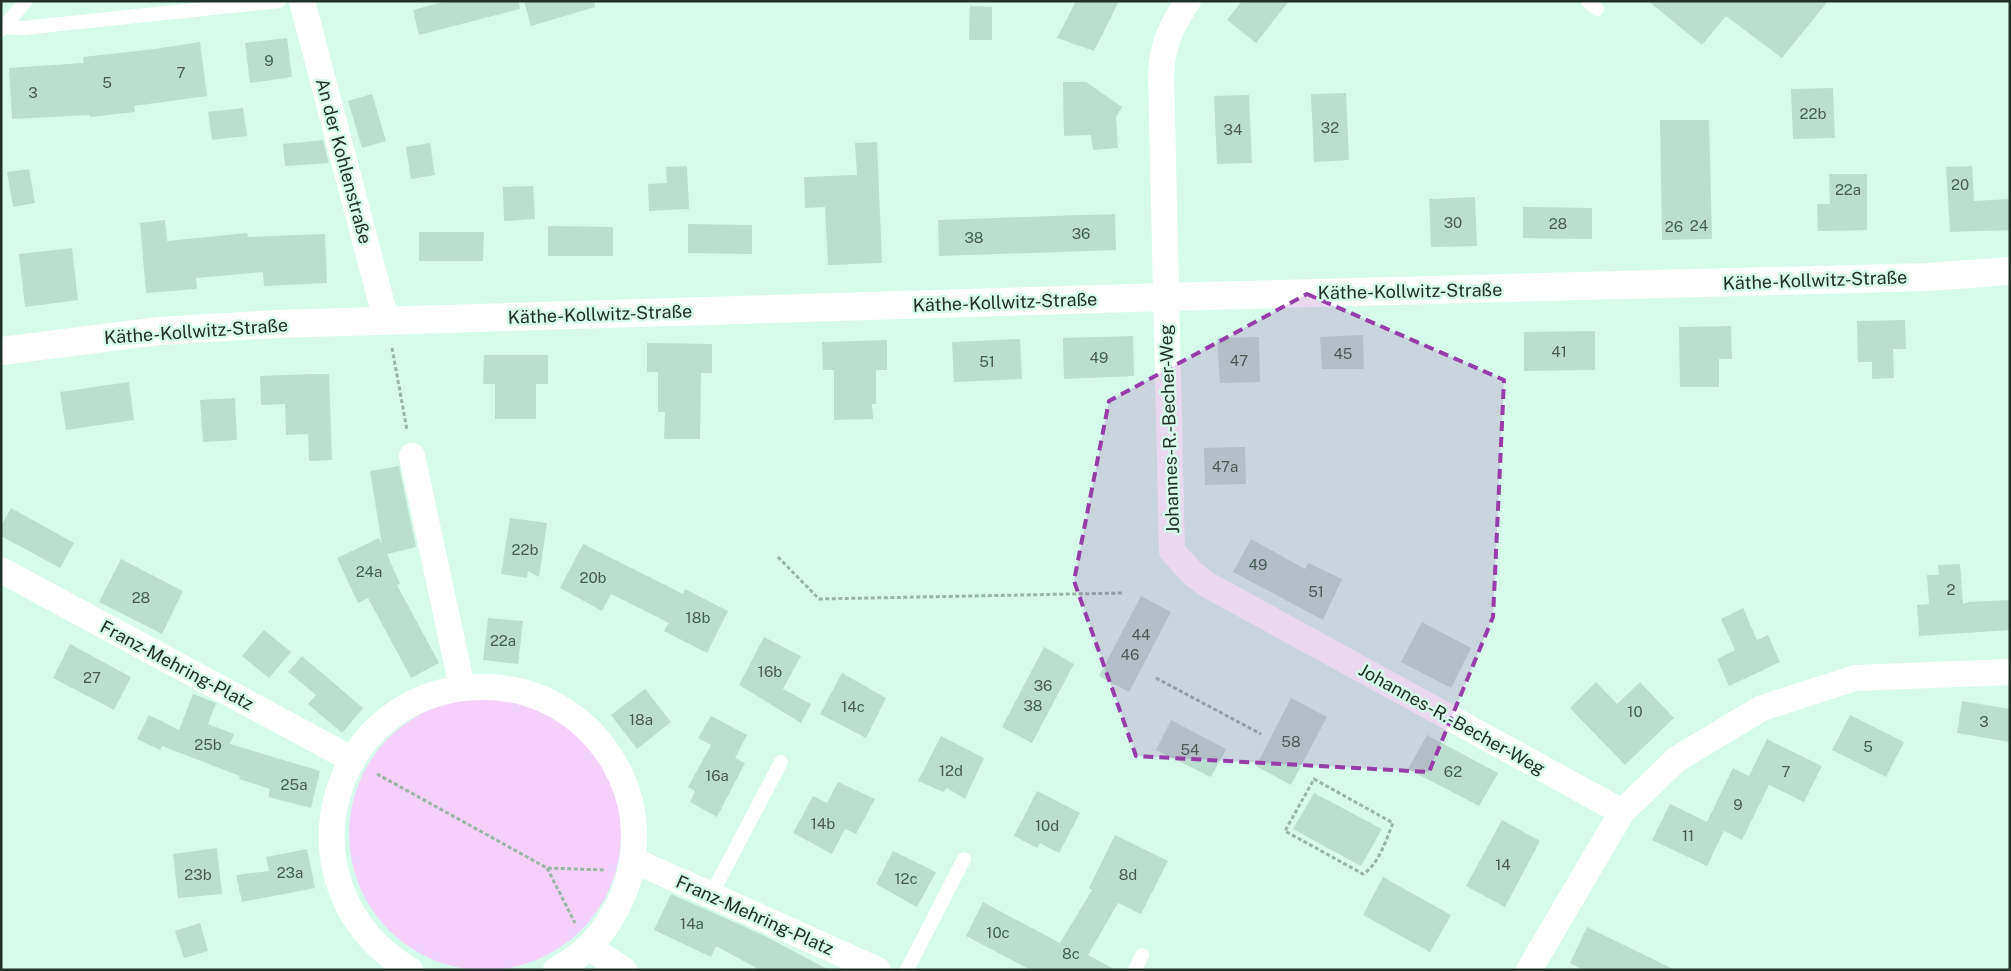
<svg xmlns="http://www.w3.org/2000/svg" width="2011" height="971" viewBox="0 0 2011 971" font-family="'Public Sans',sans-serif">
<rect width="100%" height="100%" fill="#d6fbea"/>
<path fill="#f3d1fb" d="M349 834a136 136 0 1 1 272 0a136 136 0 1 1-272 0Z"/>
<path fill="#bbdfcf" d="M 447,1 L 519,1 L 520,9 L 419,35 L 413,10 Z
M 524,1 L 594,1 L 595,7 L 531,26 Z
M 1076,1 L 1119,1 L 1094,51 L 1057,38 Z
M 1242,1 L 1289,1 L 1256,43 L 1227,20 Z
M 1648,1 L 1828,1 L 1782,58 L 1726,16 L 1702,45 Z
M 970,6 L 992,7 L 992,40 L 969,40 Z
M 287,38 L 292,77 L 250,83 L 245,43 Z
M 200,42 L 207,96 L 134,106 L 135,112 L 90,117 L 90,115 L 12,119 L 9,68 L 84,63 L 83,57 L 155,49 Z
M 1063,82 L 1086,82 L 1122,107 L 1116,117 L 1118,148 L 1093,150 L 1091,135 L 1064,136 Z
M 1833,88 L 1835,138 L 1793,139 L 1791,89 Z
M 1346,93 L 1349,160 L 1314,162 L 1311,94 Z
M 372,94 L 386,141 L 362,148 L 348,101 Z
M 1249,95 L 1252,163 L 1217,164 L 1214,96 Z
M 243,108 L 247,136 L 212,140 L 208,112 Z
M 1660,120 L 1709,120 L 1712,239 L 1662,240 Z
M 323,140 L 329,163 L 285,166 L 283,144 Z
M 877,142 L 882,263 L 828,265 L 825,207 L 805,208 L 804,177 L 857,175 L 855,143 Z
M 430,143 L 435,175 L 411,179 L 406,147 Z
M 687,166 L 689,209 L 649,211 L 648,184 L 667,183 L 666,167 Z
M 1972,166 L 1974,201 L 2010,199 L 2010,230 L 1950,232 L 1946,167 Z
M 29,169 L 35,203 L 13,207 L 7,172 Z
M 1829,174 L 1867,174 L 1867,230 L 1818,231 L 1817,204 L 1830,204 Z
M 533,186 L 535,219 L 504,221 L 503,187 Z
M 1475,197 L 1477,246 L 1431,247 L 1429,199 Z
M 1523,207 L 1592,208 L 1592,239 L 1523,238 Z
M 1115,214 L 1116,250 L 939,256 L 938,220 Z
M 165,220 L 167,241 L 247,233 L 248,237 L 325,234 L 327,283 L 264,286 L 263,272 L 196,278 L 197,289 L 146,293 L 140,223 Z
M 688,224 L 752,225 L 752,254 L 688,253 Z
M 548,226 L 613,227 L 613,256 L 548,256 Z
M 419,232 L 484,232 L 483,261 L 419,261 Z
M 72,248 L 78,300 L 25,307 L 19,254 Z
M 1905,320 L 1906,349 L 1893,349 L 1894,378 L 1872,379 L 1872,362 L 1858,362 L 1857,321 Z
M 1731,326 L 1732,359 L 1719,359 L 1719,387 L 1680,387 L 1679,327 Z
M 1595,331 L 1595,370 L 1524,371 L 1524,332 Z
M 1363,335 L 1364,369 L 1322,369 L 1320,337 Z
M 1133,336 L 1134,376 L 1064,379 L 1063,338 Z
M 1259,337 L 1260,382 L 1220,383 L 1217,338 Z
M 1020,339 L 1022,379 L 954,382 L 952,342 Z
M 887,340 L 887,370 L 876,370 L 876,404 L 872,404 L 873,419 L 834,420 L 834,370 L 823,370 L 822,342 Z
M 647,343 L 712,344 L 712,373 L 701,373 L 700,439 L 664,439 L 665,412 L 658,412 L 658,372 L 647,372 Z
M 484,355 L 548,355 L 548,384 L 536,384 L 536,419 L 495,419 L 495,384 L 483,384 Z
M 312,374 L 329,374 L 332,460 L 309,461 L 308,434 L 286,435 L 285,404 L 261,405 L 260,376 Z
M 129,382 L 134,420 L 66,430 L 60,392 Z
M 235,398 L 237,440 L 203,442 L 200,400 Z
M 1245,447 L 1246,484 L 1205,485 L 1204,448 Z
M 399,466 L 416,547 L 387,554 L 400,584 L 397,585 L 439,663 L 411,678 L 368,598 L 358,603 L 337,558 L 379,538 L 382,545 L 370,471 Z
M 11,508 L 74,543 L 60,568 L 1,536 L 1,526 Z
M 510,518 L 547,523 L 539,577 L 528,571 L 527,578 L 501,574 Z
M 1251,539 L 1305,569 L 1308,563 L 1342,579 L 1323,620 L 1233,572 Z
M 583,544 L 683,594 L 685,589 L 728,611 L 707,653 L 664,631 L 669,623 L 611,594 L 602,611 L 560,588 Z
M 121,559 L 183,591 L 162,634 L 99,602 Z
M 1960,564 L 1963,604 L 1969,602 L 2010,600 L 2010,630 L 1919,636 L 1917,605 L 1929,604 L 1927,575 L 1939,575 L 1938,565 Z
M 1141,596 L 1171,612 L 1129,692 L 1099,676 Z
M 1743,608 L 1757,640 L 1768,635 L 1780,662 L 1729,686 L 1717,659 L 1735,650 L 1721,619 Z
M 488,618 L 523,621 L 518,664 L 483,660 Z
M 1422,622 L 1471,648 L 1451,688 L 1401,662 Z
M 264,630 L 291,652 L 269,678 L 242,656 Z
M 764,637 L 801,656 L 783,689 L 811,704 L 801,723 L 739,685 Z
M 70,644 L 131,677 L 114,710 L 53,678 Z
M 1044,647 L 1074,664 L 1032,743 L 1002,727 Z
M 302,656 L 363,708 L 342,733 L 308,704 L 316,695 L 288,672 Z
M 842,673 L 886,698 L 866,738 L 820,714 Z
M 1596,682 L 1617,704 L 1640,682 L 1674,718 L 1625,765 L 1570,708 Z
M 645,689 L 671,722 L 637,749 L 611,715 Z
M 193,694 L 216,703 L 208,724 L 234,734 L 230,744 L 320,771 L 311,808 L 268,797 L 270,789 L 239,779 L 240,776 L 162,746 L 160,750 L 137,739 L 149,715 L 179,730 Z
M 1291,698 L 1327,717 L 1291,785 L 1256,766 Z
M 1962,701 L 2010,709 L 2010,742 L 1957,733 Z
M 1850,715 L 1904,742 L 1886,777 L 1832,750 Z
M 711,716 L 747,735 L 735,758 L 745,763 L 717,817 L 690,802 L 695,791 L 688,787 L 711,745 L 698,738 Z
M 1171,720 L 1226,749 L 1211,777 L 1156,750 Z
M 1427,735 L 1498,773 L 1479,806 L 1408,769 Z
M 941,736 L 984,758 L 965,799 L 947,788 L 943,792 L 918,781 Z
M 1767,739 L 1822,766 L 1804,802 L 1769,785 L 1742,840 L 1724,831 L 1707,866 L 1652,840 L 1670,804 L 1707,822 L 1733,768 L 1749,776 Z
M 838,782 L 875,799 L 856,834 L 845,829 L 832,854 L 793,833 L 813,796 L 827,803 Z
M 1037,791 L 1080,813 L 1059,853 L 1040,843 L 1037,848 L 1014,836 Z
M 1314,793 L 1382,829 L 1361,866 L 1293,829 Z
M 1502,820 L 1540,841 L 1505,907 L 1466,886 Z
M 1115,835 L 1168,861 L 1141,914 L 1118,903 L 1088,955 L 1116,970 L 1031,970 L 966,936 L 983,902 L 1060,943 L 1092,890 L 1089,888 Z
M 217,848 L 222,894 L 178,898 L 173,854 Z
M 307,849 L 315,888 L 242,902 L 236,875 L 269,871 L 266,857 Z
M 893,851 L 936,872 L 917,907 L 876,884 Z
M 1383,877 L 1451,915 L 1430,952 L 1363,915 Z
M 671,894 L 763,935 L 829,970 L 760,970 L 716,946 L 711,957 L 654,930 Z
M 200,923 L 208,951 L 184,958 L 175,931 Z
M 1587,927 L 1675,970 L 1583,970 L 1570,963 Z"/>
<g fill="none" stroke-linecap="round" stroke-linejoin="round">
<path stroke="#98b5a7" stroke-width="3" stroke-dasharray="4 2.5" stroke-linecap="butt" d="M 392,348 L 407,430
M 778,557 L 819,599 L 1122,593
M 1156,678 L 1261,734
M 377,774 L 547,868 L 604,870
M 1314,779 L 1393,823 C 1386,840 1379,864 1363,874 L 1285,831 Z
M 547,868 L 575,923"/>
<path stroke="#fff" stroke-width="14" d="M 1588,1 L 1597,9
M 4,27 L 23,28 L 279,1
M 1,30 L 26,1
M 711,895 L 781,762
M 907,970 L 964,859
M 1135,970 L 1142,955"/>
<path stroke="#fff" stroke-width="26" d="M 302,1 L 386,320
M 1188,1 C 1171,27 1163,42 1161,73 L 1172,551 L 1192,573 L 1206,584 L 1622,812
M 412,456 L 462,687
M 1,570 L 353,760
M 633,860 L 878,970
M 588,947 L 624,970
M 410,970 C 274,889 326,687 484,687 C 520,687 553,700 580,722 C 614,751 635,794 634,838 C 634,892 604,945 556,970
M 1529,970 L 1622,812 L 1677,759 L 1762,708 L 1855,678 L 2010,672"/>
<path stroke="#fff" stroke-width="28" d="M 1,351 L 159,331 L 277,324 L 1165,297 L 1928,277 L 2010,271"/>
</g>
<path fill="#963da9" fill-opacity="0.2" stroke="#963da9" stroke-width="4" stroke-dasharray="10 6" stroke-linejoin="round" d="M 1307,294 L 1504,380 L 1493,617 L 1429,772 L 1136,756 L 1074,581 L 1109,401 Z"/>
<g text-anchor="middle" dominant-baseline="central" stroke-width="5" stroke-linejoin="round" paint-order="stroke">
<g font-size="15" fill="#485c53">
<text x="269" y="60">9</text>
<text x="181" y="72">7</text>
<text x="107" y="82">5</text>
<text x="33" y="92">3</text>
<text x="1813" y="113">22b</text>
<text x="1330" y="127">32</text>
<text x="1233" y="129">34</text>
<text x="1960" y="184">20</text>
<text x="1848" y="189">22a</text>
<text x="1453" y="222">30</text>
<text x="1558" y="223">28</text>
<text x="1699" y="225">24</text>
<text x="1674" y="226">26</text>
<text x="1081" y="233">36</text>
<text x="974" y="237">38</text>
<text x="1559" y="351">41</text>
<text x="1343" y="353">45</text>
<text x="1099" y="357">49</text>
<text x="1239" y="360">47</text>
<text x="987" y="361">51</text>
<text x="1225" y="466">47a</text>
<text x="525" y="549">22b</text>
<text x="1258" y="564">49</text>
<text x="369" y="571">24a</text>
<text x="593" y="577">20b</text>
<text x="1951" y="589">2</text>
<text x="1316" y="591">51</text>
<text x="141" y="597">28</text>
<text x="698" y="617">18b</text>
<text x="1141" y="634">44</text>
<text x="503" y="640">22a</text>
<text x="1130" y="654">46</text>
<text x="770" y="671">16b</text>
<text x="92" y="677">27</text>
<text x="1043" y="685">36</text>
<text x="1033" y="705">38</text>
<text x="853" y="706">14c</text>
<text x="1635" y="711">10</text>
<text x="641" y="719">18a</text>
<text x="1984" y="721">3</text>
<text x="1291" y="741">58</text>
<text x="208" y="744">25b</text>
<text x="1868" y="746">5</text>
<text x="1190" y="749">54</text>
<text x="951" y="770">12d</text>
<text x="1453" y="771">62</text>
<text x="1786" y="771">7</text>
<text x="717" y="775">16a</text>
<text x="294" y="784">25a</text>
<text x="1738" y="804">9</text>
<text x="823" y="823">14b</text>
<text x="1047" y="825">10d</text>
<text x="1688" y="835">11</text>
<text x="1503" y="864">14</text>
<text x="290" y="872">23a</text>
<text x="198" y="874">23b</text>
<text x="1128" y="874">8d</text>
<text x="906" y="878">12c</text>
<text x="692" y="923">14a</text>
<text x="998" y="932">10c</text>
<text x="1071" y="953">8c</text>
</g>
<g font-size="18" fill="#22312a" stroke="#d6fbea">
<text transform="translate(344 161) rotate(75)">An der Kohlenstraße</text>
<text transform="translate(1815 280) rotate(-2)">Käthe-Kollwitz-Straße</text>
<text transform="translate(1410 291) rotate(-1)">Käthe-Kollwitz-Straße</text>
<text transform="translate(1005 302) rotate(-2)">Käthe-Kollwitz-Straße</text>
<text transform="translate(600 314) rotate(-2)">Käthe-Kollwitz-Straße</text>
<text transform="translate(196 331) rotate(-4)">Käthe-Kollwitz-Straße</text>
<text transform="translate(1169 429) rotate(-92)">Johannes-R.-Becher-Weg</text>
<text transform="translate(177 665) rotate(28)">Franz-Mehring-Platz</text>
<text transform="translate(1452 719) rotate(29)">Johannes-R.-Becher-Weg</text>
<text transform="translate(755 915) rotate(24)">Franz-Mehring-Platz</text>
</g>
</g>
<rect width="2011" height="971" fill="none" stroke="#22312a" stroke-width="5"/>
</svg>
